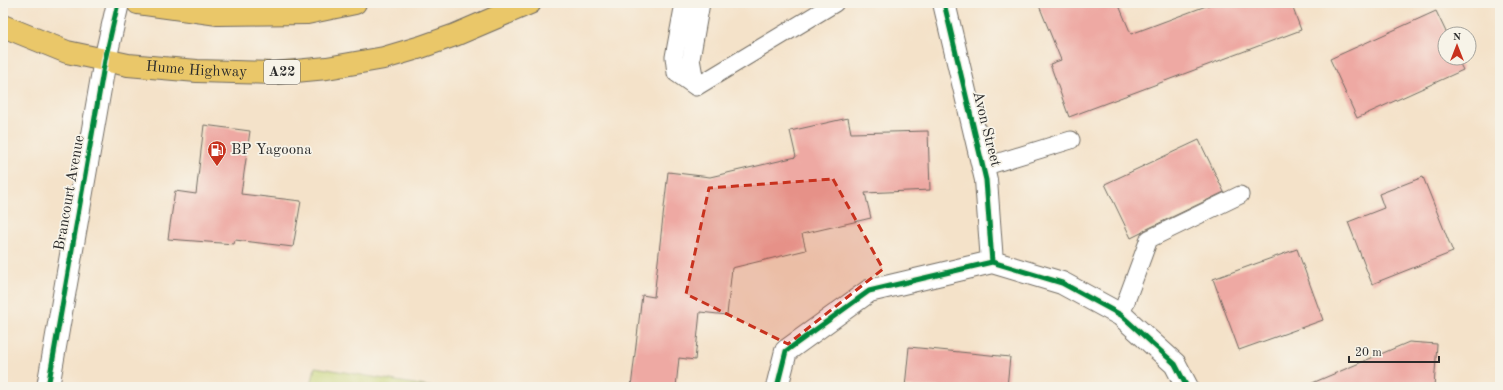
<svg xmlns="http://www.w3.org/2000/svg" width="1503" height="390" viewBox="0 0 1503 390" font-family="'Old Standard TT',serif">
<rect width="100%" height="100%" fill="#f7f3e8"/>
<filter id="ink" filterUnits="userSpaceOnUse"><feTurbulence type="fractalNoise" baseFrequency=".025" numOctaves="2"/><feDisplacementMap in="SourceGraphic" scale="8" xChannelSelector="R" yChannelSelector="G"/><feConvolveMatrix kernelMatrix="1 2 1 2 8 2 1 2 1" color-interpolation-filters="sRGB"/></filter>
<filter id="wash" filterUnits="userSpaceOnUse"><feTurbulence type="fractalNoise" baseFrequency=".012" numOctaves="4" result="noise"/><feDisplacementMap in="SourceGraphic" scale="16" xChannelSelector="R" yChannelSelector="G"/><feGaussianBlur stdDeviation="0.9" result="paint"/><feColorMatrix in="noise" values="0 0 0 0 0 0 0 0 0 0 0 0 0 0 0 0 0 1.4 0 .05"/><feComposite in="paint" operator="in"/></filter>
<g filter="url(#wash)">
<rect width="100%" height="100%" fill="#f4e2c9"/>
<path fill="#c4d476" stroke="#788050" d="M 315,367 L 431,387 L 311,387 Z"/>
<g id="blocks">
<path fill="#eea9a3" d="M 1038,3 L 1118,3 L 1131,34 L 1214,3 L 1291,3 L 1301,30 L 1069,117 L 1050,64 L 1061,60 Z
M 1436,11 L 1447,34 L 1445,34 L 1445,58 L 1457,58 L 1463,70 L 1357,118 L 1330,59 Z
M 848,118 L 851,133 L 928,131 L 930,190 L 865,193 L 871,218 L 802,234 L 806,250 L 732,268 L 727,315 L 700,312 L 695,360 L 679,358 L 676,387 L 631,387 L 642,295 L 654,297 L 668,172 L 710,177 L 796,157 L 790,131 Z
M 204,125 L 250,131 L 241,194 L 301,201 L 293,247 L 235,240 L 234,244 L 168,239 L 175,191 L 196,194 Z
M 1199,140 L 1224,192 L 1145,230 L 1141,233 L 1131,238 L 1105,184 Z
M 1423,177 L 1453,252 L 1372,284 L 1348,222 L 1384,208 L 1379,194 Z
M 1297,249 L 1323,320 L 1239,350 L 1213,279 Z
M 1409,342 L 1437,344 L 1434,387 L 1303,387 Z
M 909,347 L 1010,357 L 1007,387 L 905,387 Z"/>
</g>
</g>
<g filter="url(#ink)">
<use href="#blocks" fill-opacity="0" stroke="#716b62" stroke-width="1"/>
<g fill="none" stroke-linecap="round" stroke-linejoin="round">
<defs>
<path id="lane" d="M 684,3 L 674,57 L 676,73 L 696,87
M 696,87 L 835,3
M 696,87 L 691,59 L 701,3
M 983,167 L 1071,140
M 1121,315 L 1149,239 L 1240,195"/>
<path id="street" d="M 944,3 L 986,180 L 992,262
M 992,262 L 1062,283 L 1121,315 L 1175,364 L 1187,387
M 48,387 L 105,60 L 118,3
M 777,387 L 786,351 L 869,291 L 992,262"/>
<g id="highway">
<path d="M 138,3 L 218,14 L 307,13 L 355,3"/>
<path id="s1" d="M 3,26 L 67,52 L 128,65 L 197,71 L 274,73 L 327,68 L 384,58 L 421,47 L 455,35 L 530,3"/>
</g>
</defs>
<use href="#lane" stroke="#716b62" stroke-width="19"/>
<use href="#street" stroke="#716b62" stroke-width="24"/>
<use href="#highway" stroke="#716b62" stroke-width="24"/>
<use href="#lane" stroke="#fff" stroke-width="17"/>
<use href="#street" stroke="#fff" stroke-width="22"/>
<use href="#highway" stroke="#eac769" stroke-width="22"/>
<defs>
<path id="cycleway" d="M 944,3 L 986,180 L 992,262
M 992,262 L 1062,283 L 1121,315 L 1175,364 L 1187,387
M 48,387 L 105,60 L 118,3
M 777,387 L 786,351 L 869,291 L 992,262"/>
</defs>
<use href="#cycleway" stroke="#f7f3e8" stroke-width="8"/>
<use href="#cycleway" stroke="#00873e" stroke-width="5"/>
</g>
</g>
<path fill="#c8321e" fill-opacity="0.2" stroke="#c8321e" stroke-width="3" stroke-dasharray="8 5" stroke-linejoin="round" d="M 833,179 L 883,269 L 788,344 L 686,294 L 709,188 Z"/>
<defs>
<symbol id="fuel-pin" viewBox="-11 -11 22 30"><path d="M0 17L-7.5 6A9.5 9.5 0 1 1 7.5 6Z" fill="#c8321e" stroke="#f7f3e8"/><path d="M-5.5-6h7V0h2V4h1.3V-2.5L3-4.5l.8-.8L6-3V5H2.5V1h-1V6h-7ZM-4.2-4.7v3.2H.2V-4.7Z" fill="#fff"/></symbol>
</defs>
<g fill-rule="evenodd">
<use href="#fuel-pin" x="206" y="139" width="22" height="30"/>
</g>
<g text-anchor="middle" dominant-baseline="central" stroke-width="3.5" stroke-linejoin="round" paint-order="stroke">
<rect fill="#f7f3e8" stroke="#686764" stroke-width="1" x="264" y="60" width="36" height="24" rx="3"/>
<g font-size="14" font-weight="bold" fill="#2b2b2b">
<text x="282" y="72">A22</text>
</g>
<g font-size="15" fill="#2b2b2b" stroke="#f7f3e8">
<text stroke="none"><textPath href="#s1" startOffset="200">Hume Highway</textPath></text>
<text transform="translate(986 129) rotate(76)">Avon Street</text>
<text transform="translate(70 193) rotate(-80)">Brancourt Avenue</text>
</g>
<g font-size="15" fill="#2b2b2b" stroke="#f7f3e8" text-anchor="start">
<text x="231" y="150">BP Yagoona</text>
</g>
</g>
<rect width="1503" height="390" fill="none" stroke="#f7f3e8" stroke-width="16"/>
<g transform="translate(1457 46)"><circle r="19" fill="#f7f3e8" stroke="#a5a39c"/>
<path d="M0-3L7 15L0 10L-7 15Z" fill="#c8321e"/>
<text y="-6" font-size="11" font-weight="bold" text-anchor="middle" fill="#2b2b2b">N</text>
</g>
<path d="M1349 356v6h90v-6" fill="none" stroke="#2b2b2b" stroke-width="2"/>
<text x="1355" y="356" font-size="12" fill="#2b2b2b" stroke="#f7f3e8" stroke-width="3" paint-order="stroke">20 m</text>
</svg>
